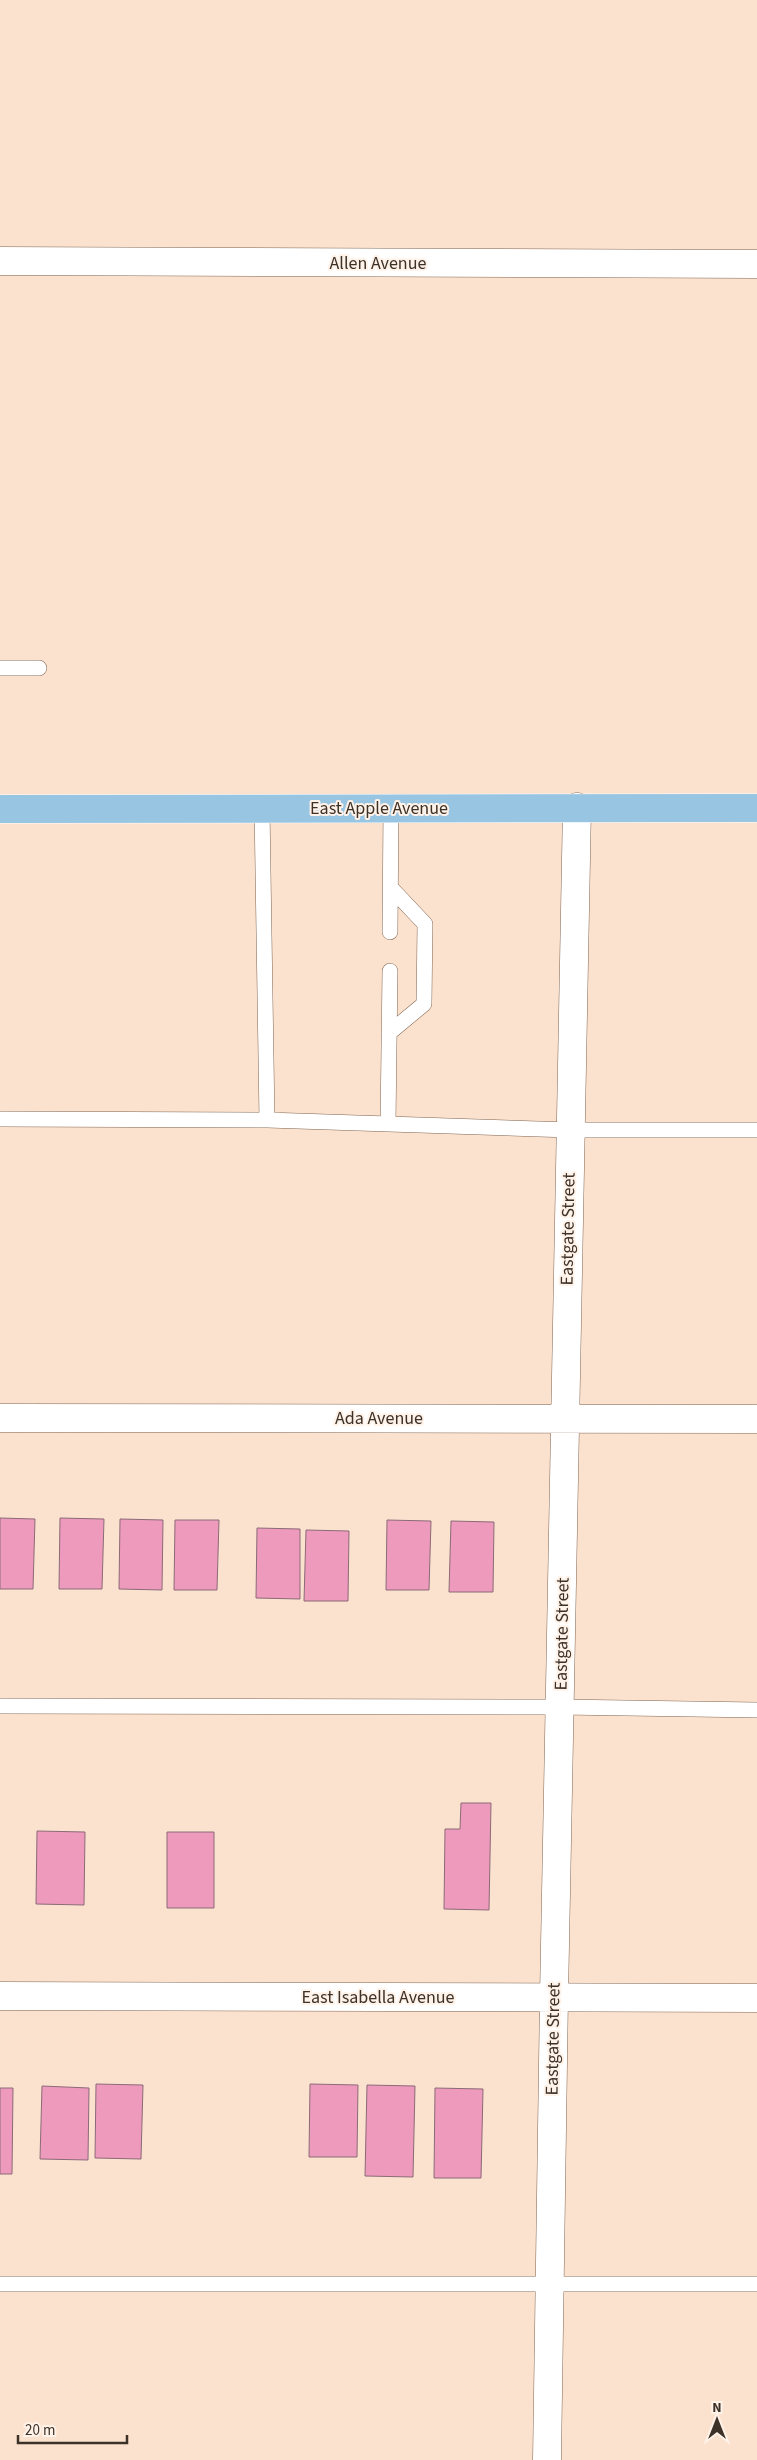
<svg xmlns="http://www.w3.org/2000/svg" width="757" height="2460" viewBox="0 0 757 2460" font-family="'Source Sans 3',sans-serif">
<rect width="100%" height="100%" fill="#fbe2cf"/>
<path fill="#ed9abc" stroke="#8c6a77" d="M 0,1518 L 35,1519 L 33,1589 L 0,1589 Z
M 60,1518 L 104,1519 L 102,1589 L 59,1589 Z
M 120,1519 L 163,1520 L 162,1590 L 119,1589 Z
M 175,1520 L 219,1520 L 217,1590 L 174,1590 Z
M 387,1520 L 431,1521 L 429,1590 L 386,1590 Z
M 451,1521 L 494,1522 L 493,1592 L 449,1592 Z
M 257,1528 L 300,1529 L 300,1599 L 256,1598 Z
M 306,1530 L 349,1531 L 348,1601 L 304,1601 Z
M 461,1803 L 491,1803 L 489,1910 L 444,1909 L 445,1829 L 460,1829 Z
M 37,1831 L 85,1832 L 84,1905 L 36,1904 Z
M 167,1832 L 214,1832 L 214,1908 L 167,1908 Z
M 96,2084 L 143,2085 L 141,2159 L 95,2158 Z
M 310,2084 L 358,2085 L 357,2157 L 309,2157 Z
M 367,2085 L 415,2086 L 413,2177 L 365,2176 Z
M 42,2086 L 89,2088 L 88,2160 L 40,2159 Z
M 0,2088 L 13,2088 L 12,2174 L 0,2174 Z
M 435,2088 L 483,2089 L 481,2178 L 434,2178 Z"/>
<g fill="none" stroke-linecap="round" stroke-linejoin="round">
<defs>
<path id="service" d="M 0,668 L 39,668
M 262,808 L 267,1120
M 390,932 L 391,808
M 389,1033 L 424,1004 L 425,924 L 391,888
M 0,1119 L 267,1120 L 570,1130 L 757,1130
M 388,1124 L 390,971
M 0,1706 L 561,1707 L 757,1710
M 0,2284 L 757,2284"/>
<path id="minor" d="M 0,261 L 757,264
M 0,1418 L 757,1419
M 0,1996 L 757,1998
M 547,2460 L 554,1997 L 577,807"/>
<path id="primary" d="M 0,809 L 757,808"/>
</defs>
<use href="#service" stroke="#816651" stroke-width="16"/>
<use href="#minor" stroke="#816651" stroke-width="29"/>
<use href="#primary" stroke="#fff" stroke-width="29"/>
<use href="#service" stroke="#fff" stroke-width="15"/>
<use href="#minor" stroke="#fff" stroke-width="28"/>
<use href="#primary" stroke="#98c5e2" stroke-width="28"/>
</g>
<g text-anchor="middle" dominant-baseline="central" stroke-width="4" stroke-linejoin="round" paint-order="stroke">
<g font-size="18" fill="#3d3228" stroke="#fff2e8">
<text x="378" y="263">Allen Avenue</text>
<text x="379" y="808">East Apple Avenue</text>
<text transform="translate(568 1229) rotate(-89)">Eastgate Street</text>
<text x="379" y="1418">Ada Avenue</text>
<text transform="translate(562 1634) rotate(-89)">Eastgate Street</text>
<text x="378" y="1997">East Isabella Avenue</text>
<text transform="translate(553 2039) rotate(-89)">Eastgate Street</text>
</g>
</g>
<g transform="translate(717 2420)" stroke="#fff2e8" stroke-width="4" paint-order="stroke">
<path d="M0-4L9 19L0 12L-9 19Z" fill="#3d3228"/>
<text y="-8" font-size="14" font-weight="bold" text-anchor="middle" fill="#3d3228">N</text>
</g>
<path d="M18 2435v8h109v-8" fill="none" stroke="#3d3228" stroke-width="2.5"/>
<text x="25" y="2435" font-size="15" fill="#3d3228" stroke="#fff2e8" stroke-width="4" paint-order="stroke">20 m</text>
</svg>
